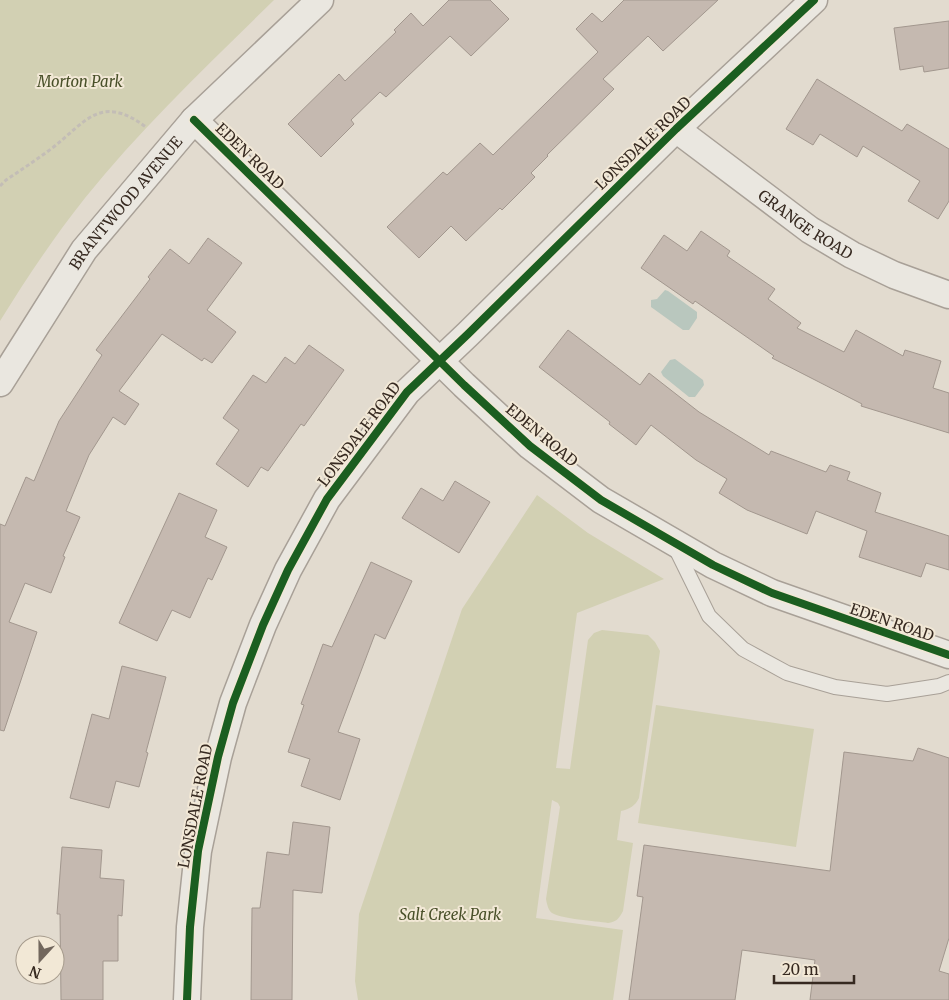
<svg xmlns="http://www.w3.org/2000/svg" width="949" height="1000" viewBox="0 0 949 1000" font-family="Merriweather,serif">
<rect width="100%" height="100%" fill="#e2dbcf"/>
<path fill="#d2d0b3" d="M 0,0 L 274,0 C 209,64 142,127 85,198 C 54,237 26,279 0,321 Z
M 537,495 L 588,533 L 664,579 L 577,613 L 556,768 L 570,769 L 588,640 L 594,633 L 602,630 L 648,635 L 655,642 L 660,651 L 639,798 C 635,806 630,809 621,811 L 617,840 L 633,843 L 623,911 C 619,919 616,922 608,923 C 596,921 561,919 552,913 C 548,910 547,904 546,899 L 560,807 L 558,803 L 552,800 L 536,918 L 623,930 L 613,1000 L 358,1000 L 355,981 L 359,914 L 462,609 Z
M 656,705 L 814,729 L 796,847 L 638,823 Z"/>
<path fill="#b9c7be" d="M 665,290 L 668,291 L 697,312 L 697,318 L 689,330 L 683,330 L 651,307 L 651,300 L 657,299 Z
M 675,359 L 703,380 L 704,385 L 695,397 L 689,397 L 663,376 L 661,372 L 670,360 Z"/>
<path fill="#c5b9b0" stroke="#a2978e" d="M 449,0 L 490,0 L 509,19 L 471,56 L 450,36 L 386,97 L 380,92 L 351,120 L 354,124 L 321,157 L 288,124 L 339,74 L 345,81 L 396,32 L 394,30 L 411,13 L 423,26 Z
M 624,0 L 718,0 L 663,51 L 648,36 L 603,79 L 614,89 L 547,155 L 548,156 L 531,173 L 535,177 L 502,210 L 500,208 L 466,241 L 451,226 L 419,258 L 387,227 L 443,172 L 447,175 L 480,143 L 493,155 L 598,52 L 576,29 L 592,13 L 602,22 Z
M 949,21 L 949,68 L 924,72 L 923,66 L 900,70 L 894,28 Z
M 817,79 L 902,131 L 907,124 L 949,149 L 949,201 L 938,219 L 908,201 L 920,181 L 863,146 L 857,157 L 820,134 L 813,145 L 786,129 Z
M 701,231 L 730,251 L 727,256 L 775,289 L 768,299 L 801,323 L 797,328 L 844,352 L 856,330 L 903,356 L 905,350 L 941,361 L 933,388 L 949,393 L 949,433 L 861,406 L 862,404 L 772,358 L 774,356 L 695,301 L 693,304 L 641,268 L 664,235 L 687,251 Z
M 208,238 L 242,263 L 207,310 L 236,332 L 212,363 L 204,358 L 202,361 L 162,334 L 119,391 L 139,404 L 125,425 L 113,417 L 89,455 L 66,511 L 80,517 L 63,556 L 65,557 L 51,593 L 25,583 L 9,622 L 37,632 L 4,731 L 0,730 L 0,524 L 5,526 L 26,477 L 34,481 L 59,421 L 102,355 L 96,350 L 150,279 L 148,277 L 170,249 L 189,264 Z
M 568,330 L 640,385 L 649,373 L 699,412 L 769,455 L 771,451 L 826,472 L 830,465 L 850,472 L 847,480 L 881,493 L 875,512 L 949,536 L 949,570 L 926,563 L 921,577 L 859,557 L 867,531 L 816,511 L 807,534 L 747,510 L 719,493 L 727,479 L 696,460 L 651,425 L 636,445 L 609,424 L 610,422 L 539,367 Z
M 309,345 L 344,370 L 304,426 L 301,424 L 268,471 L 261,467 L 248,487 L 216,464 L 239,430 L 223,418 L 253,375 L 266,383 L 285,357 L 295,364 Z
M 455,481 L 490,502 L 459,553 L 402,518 L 421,488 L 443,501 Z
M 179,493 L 217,510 L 205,537 L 227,547 L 212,580 L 208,578 L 190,618 L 172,610 L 157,641 L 119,623 Z
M 371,562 L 412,581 L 385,639 L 375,634 L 338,732 L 360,739 L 340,800 L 301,786 L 310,759 L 288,752 L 304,705 L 301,704 L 323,644 L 332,647 Z
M 122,666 L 166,677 L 146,752 L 148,753 L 139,787 L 116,781 L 109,808 L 70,798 L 92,714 L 109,719 Z
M 918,748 L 949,758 L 949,938 L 939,971 L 949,974 L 949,1000 L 810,1000 L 815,960 L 742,950 L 735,1000 L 629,1000 L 643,897 L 637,896 L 644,845 L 830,871 L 844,752 L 913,761 Z
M 293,822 L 330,827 L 322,893 L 293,890 L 292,1000 L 251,1000 L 252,908 L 260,908 L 267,852 L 289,855 Z
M 62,847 L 102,850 L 100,878 L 124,880 L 122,916 L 118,915 L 118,961 L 103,961 L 103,1000 L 61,1000 L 60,914 L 57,914 Z"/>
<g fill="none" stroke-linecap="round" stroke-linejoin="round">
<defs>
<path id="service" d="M 675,547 L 709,616 L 743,649 L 787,673 L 835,687 L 887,694 L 939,686 L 949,682"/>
<g id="minor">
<path d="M 194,120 L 464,385 L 530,446 L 601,500 L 713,565 L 772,593 L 949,655"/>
<path id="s1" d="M 676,129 L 810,230 L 852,255 L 894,275 L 949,295"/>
<path id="s2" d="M 0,383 L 84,250 L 194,120 L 320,0"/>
<path d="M 187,1000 L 190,927 L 198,851 L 218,757 L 233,703 L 263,625 L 288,570 L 327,499 L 407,392 L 468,334 L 676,129 L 814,0"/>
</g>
</defs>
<use href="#service" stroke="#a8a097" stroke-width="16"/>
<use href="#minor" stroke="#a8a097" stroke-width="29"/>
<path stroke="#c3bdb6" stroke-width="3" stroke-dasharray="4 2.5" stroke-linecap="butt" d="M 0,186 L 6,180 C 21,170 36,160 51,149 C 86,122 100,93 146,127"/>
<use href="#service" stroke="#eae7e0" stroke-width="14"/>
<use href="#minor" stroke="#eae7e0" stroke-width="26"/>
<defs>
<path id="cycleway" d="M 194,120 L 464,385 L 530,446 L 601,500 L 713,565 L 772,593 L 949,655
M 187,1000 L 190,927 L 198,851 L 218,757 L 233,703 L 263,625 L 288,570 L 327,499 L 407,392 L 468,334 L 676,129 L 814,0"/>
</defs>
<use href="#cycleway" stroke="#f2e8d6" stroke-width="11"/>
<use href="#cycleway" stroke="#1b5e20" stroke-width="8"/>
</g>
<g text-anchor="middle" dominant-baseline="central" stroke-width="4" stroke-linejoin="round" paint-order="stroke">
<g font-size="15" font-style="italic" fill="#495029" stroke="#f2e8d6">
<text x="80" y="81">Morton Park</text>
<text x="450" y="914">Salt Creek Park</text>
</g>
<g font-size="15" fill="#362920" stroke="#f2e8d6">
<text transform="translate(643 143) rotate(-44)">LONSDALE ROAD</text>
<text transform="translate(250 156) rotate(44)">EDEN ROAD</text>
<text stroke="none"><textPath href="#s2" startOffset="220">BRANTWOOD AVENUE</textPath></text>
<text stroke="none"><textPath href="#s1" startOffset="161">GRANGE ROAD</textPath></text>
<text transform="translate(359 434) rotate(-53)">LONSDALE ROAD</text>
<text transform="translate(542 435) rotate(40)">EDEN ROAD</text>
<text transform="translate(892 622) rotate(19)">EDEN ROAD</text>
<text transform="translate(195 806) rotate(-79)">LONSDALE ROAD</text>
</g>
</g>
<g transform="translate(40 960) rotate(201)"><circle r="24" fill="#f2e8d6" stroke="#a79c8d"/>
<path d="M0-4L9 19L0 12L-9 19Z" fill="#72675d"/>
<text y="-8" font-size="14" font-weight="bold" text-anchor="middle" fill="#362920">N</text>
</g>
<path d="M774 975v8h80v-8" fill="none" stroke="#362920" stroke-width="2.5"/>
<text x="782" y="975" font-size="15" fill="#362920" stroke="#f2e8d6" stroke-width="4" paint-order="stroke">20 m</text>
</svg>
